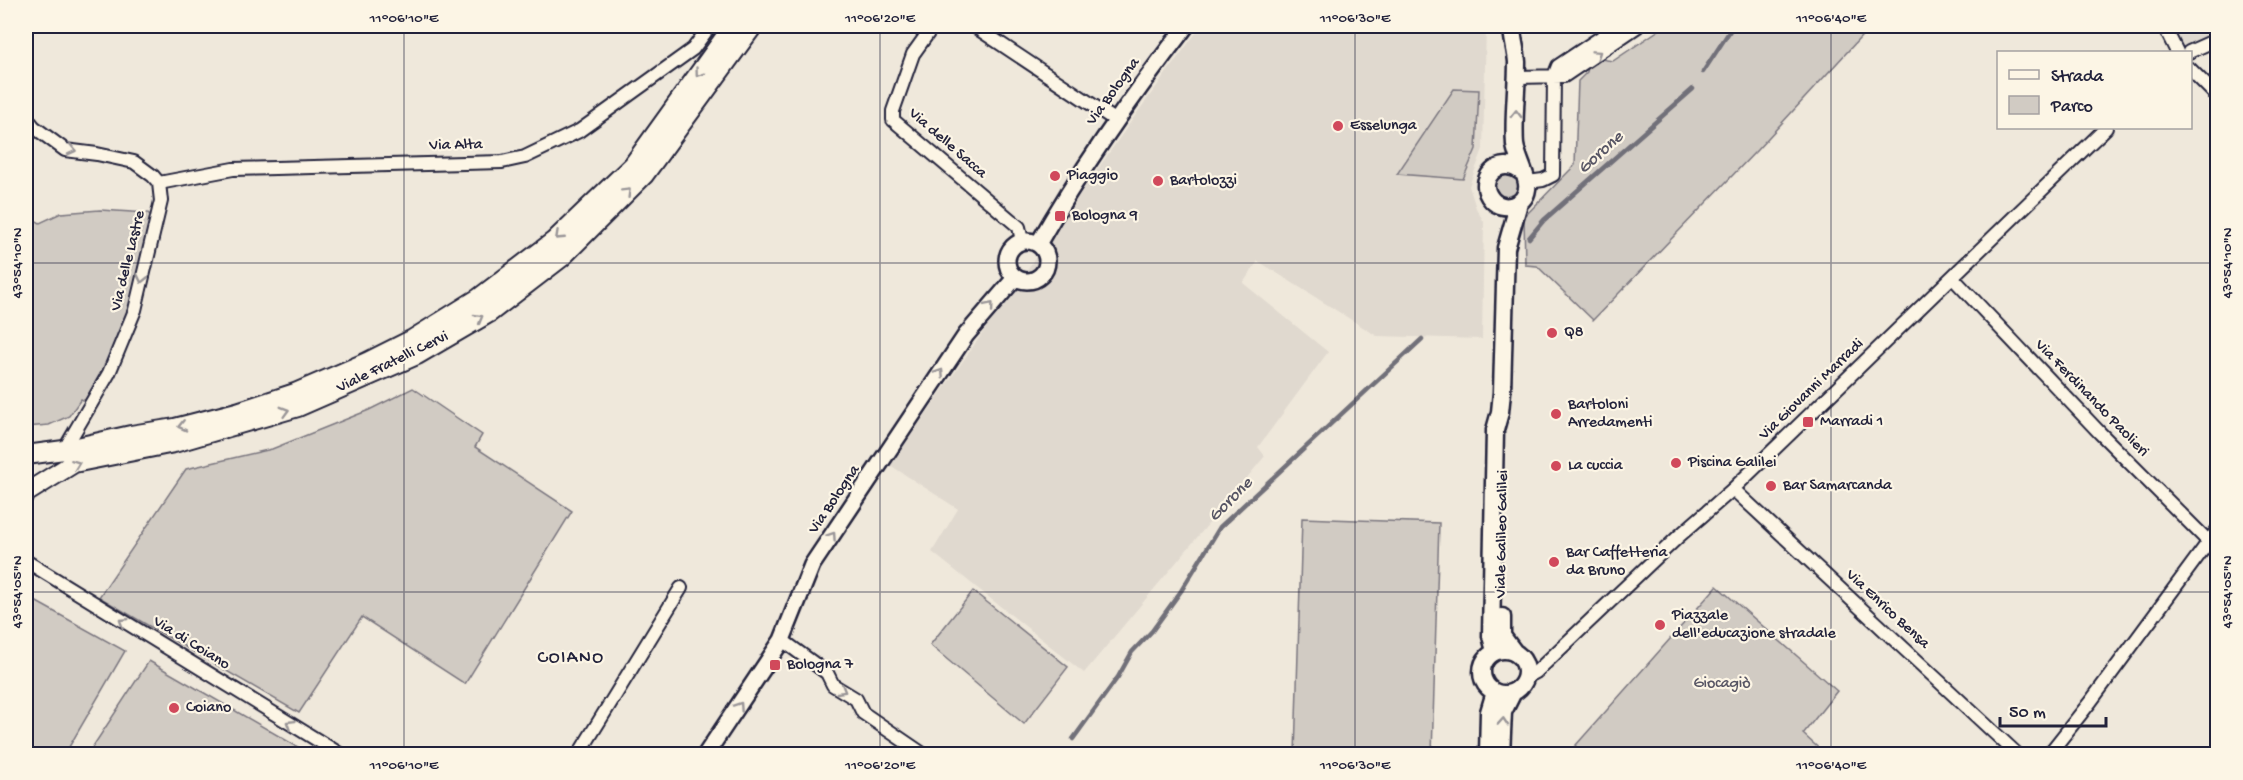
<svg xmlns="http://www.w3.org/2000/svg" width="2243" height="780" viewBox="0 0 2243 780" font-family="'Gochi Hand',sans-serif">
<rect width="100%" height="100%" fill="#efe8db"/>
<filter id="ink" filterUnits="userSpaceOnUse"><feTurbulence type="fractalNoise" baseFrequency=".0167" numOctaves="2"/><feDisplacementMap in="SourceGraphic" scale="12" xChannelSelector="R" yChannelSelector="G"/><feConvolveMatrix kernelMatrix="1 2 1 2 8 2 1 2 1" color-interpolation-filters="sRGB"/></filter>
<g filter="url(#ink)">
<path fill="#e0d9cf" d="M 1201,26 L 1486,26 L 1483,149 L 1469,186 L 1476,208 L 1484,222 L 1482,339 L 1377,336 L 1258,261 L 1243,283 L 1328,352 L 1258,447 L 1265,456 L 1084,673 L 932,552 L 958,509 L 890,465 L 1137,113 Z
M 2169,26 L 2217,26 L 2217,33 L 2181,52 Z"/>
<path fill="#d1cbc3" stroke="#7a767f" stroke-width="1.5" d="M 1665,26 L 1871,26 L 1757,150 L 1593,320 L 1537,266 L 1525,265 L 1524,217 L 1575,165 L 1578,81 L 1587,72 L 1589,61 L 1594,58 L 1613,61 Z
M 1454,89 L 1479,90 L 1476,149 L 1463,179 L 1397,174 Z
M1494 186a12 12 0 1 1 24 0a12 12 0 1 1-24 0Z
M 100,210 L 148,213 L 152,217 L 126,319 L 104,372 L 85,401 L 81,399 L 69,416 L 49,425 L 26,427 L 26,215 L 40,223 L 61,213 Z
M 413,388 L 482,435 L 475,447 L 572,511 L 465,684 L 362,617 L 299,713 L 99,597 L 186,469 L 272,449 L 369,410 Z
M 1302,518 L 1439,523 L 1432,754 L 1295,754 Z
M 1717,586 L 1837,691 L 1803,734 L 1825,754 L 1568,754 Z
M 973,591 L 1068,667 L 1024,724 L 930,645 Z
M 26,596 L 125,651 L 65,754 L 26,754 Z
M 149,661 L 310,754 L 88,754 Z"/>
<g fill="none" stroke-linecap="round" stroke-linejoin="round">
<path stroke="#716f79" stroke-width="4.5" d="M 1703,72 L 1733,26
M 1529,238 L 1544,220 L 1693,89
M 1073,739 L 1118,677 L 1132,652 L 1152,631 L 1181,591 L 1220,527 L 1422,339"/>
<defs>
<path id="minor" d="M 933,26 L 913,54 L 893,111 L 893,120 L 1019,227 L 1022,241
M 974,26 L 1115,120
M 2164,26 L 2177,52
M 2189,52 L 2218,39
M 2190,69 L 2218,97
M 1516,77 L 1564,76 L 1638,26
M 26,117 L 34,127 L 65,150 L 97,154 L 134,162 L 153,176 L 159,183 L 161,201 L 135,310 L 109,373 L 64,450
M 1528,182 L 1543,180 L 1553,175 L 1554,76 L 1558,66 L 1618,26
M 159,183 L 233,169 L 502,162 L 525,157 L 579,131 L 693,49 L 710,26
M 1952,277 L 2100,433 L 2209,542
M 1733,489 L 2017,754
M 26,561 L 340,754
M 782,640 L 827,673 L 833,685 L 856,699 L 863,713 L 923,754
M 1525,678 L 1536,672 L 1678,537 L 1733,489 L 2106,128
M 579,754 L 681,588
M 2049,754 L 2091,701 L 2218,529"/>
<path id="tertiary" d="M1007 261a20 20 0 1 1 40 0a20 20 0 1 1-40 0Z
M 1038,244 C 1082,167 1132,96 1186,26
M 706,754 L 782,640 L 812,565 L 966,335 L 1015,278"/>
<path id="secondary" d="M 1512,26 C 1512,38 1516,50 1517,62 C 1517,90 1513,118 1515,145 C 1517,159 1529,178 1527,189 C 1525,206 1503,212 1492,200 C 1474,180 1500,154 1522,172
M 1502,617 L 1502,636 L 1514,652
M1482 672a22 22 0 1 1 44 0a22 22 0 1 1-44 0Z
M 1495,651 L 1491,636 L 1495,430 L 1500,412 L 1502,392 L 1506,248 L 1519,203
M 1488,754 L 1489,712 L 1495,692
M 1501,754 L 1503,712 L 1513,692"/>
<path id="primary" d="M 26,455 L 64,450 L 131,435 L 175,428 L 237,412 L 295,393 L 367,362 L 413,339 L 479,298 L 554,241 L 633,165 L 733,26
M 26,493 L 74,463 L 174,443 L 298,407 L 417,355 L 489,313 L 562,257 L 644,175 L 753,26"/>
</defs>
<use href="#minor" stroke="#22223b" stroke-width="16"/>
<use href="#tertiary" stroke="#22223b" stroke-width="20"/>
<use href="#secondary" stroke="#22223b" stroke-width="21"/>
<use href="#primary" stroke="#22223b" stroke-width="22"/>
<use href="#minor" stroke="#fcf5e5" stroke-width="12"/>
<use href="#tertiary" stroke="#fcf5e5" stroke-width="15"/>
<use href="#secondary" stroke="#fcf5e5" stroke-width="16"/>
<use href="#primary" stroke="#fcf5e5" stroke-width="18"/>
</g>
<defs><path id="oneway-chevron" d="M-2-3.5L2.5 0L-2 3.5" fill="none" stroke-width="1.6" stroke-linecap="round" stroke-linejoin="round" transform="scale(1.5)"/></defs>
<g stroke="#9a9698">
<use href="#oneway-chevron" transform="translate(1597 54) rotate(-34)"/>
<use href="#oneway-chevron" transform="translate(699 73) rotate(126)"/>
<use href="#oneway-chevron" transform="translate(1516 114) rotate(-89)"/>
<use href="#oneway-chevron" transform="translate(72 150) rotate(13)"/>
<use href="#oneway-chevron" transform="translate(627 192) rotate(-45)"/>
<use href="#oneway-chevron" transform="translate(559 236) rotate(137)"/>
<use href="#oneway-chevron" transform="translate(142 279) rotate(103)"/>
<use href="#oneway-chevron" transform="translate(990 306) rotate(-50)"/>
<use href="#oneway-chevron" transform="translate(479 318) rotate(-30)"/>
<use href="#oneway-chevron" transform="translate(940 373) rotate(-57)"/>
<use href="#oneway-chevron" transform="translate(285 411) rotate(-16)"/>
<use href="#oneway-chevron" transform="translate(182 426) rotate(167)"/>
<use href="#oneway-chevron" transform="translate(76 464) rotate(-21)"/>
<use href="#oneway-chevron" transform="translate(832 536) rotate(-56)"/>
<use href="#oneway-chevron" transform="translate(123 622) rotate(-148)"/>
<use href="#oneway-chevron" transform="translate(842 690) rotate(31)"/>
<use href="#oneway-chevron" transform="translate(739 706) rotate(-56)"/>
<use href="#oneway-chevron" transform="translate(1503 722) rotate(-86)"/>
<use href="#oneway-chevron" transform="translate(290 724) rotate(-148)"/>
</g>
</g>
<path fill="none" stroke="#22223b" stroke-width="1.5" stroke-opacity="0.45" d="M 404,26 L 404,754M 880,26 L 880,754M 1355,26 L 1355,754M 1831,26 L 1831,754M 26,263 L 2218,263M 26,592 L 2218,592"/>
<g fill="#d1495b" stroke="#fcf5e5" stroke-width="2">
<circle cx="1338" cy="126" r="6"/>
<circle cx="1055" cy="176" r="6"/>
<circle cx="1158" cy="181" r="6"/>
<rect x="1054" y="210" width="12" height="12" rx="3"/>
<circle cx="1552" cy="333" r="6"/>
<circle cx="1556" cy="414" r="6"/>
<rect x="1802" y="416" width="12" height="12" rx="3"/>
<circle cx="1676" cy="463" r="6"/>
<circle cx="1556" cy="466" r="6"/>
<circle cx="1771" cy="486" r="6"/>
<circle cx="1554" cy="562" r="6"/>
<circle cx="1660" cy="625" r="6"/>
<rect x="769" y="659" width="12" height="12" rx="3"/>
<circle cx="174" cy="708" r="6"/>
</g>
<g text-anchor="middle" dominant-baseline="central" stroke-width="4.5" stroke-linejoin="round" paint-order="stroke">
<g font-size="16" fill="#22223b" stroke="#fcf5e5">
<text transform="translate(1114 92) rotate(-54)">Via Bologna</text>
<text transform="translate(947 144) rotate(41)">Via delle Sacca</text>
<text transform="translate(456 146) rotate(-1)">Via Alta</text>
<text transform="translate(129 261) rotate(-76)">Via delle Lastre</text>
<text transform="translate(393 363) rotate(-26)">Viale Fratelli Cervi</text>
<text transform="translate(1812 390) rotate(-44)">Via Giovanni Marradi</text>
<text transform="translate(2091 399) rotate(46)">Via Ferdinando Paolieri</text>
<text transform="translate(835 500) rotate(-56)">Via Bologna</text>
<text transform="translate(1503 534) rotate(-89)">Viale Galileo Galilei</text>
<text transform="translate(1887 610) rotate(43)">Via Enrico Bensa</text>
<text transform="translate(191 644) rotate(32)">Via di Coiano</text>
</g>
<g font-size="16" fill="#22223b" stroke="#fcf5e5" text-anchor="start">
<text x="1350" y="126">Esselunga</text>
<text x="1067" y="176">Piaggio</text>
<text x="1170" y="181">Bartolozzi</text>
<text x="1072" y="216">Bologna 9</text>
<text x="1564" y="333">Q8</text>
<text x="1568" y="405">Bartoloni<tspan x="1568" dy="18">Arredamenti</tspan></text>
<text x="1820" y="422">Marradi 1</text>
<text x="1688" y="463">Piscina Galilei</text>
<text x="1568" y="466">La cuccia</text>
<text x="1783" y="486">Bar Samarcanda</text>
<text x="1566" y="553">Bar Caffetteria<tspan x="1566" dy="18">da Bruno</tspan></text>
<text x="1672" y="616">Piazzale<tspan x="1672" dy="18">dell'educazione stradale</tspan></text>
<text x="787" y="665">Bologna 7</text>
<text x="186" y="708">Coiano</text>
</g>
<g font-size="16" fill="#575564" stroke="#fcf5e5">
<text x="1722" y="684">Giocagiò</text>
</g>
<g font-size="18" font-style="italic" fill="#575564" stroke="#fcf5e5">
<text transform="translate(1601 153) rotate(-42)">Gorone</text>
<text transform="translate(1231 500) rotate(-45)">Gorone</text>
</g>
<g font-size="18" letter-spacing="1.5" fill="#22223b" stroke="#fcf5e5">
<text x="571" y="658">COIANO</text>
</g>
</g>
<rect width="2243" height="780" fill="none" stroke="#fcf5e5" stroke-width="66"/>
<rect x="1997" y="51" width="195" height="78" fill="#fcf5e5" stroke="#a5a1a1" stroke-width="1.5"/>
<rect x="2009" y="70" width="30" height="9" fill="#fcf5e5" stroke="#a5a1a1" stroke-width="1.5"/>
<text x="2051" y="81" font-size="18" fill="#22223b">Strada</text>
<rect x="2009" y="96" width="30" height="18" fill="#d1cbc3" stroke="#a5a1a1" stroke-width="1.5"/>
<text x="2051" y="111" font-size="18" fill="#22223b">Parco</text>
<path d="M2000 717v9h106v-9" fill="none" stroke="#22223b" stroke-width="3"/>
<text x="2009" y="717" font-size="18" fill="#22223b" stroke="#fcf5e5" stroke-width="4.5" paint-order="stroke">50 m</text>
<rect x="33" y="33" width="2177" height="714" fill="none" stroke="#22223b" stroke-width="2"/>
<g font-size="15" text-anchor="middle" fill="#22223b">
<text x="404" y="22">11°06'10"E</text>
<text x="880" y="22">11°06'20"E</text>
<text x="1355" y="22">11°06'30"E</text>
<text x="1831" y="22">11°06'40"E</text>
<text transform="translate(16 263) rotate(-90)" y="5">43°54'10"N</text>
<text transform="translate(2226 263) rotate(-90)" y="5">43°54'10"N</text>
<text transform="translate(16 592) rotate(-90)" y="5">43°54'05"N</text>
<text transform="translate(2226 592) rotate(-90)" y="5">43°54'05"N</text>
<text x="404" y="769">11°06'10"E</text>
<text x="880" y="769">11°06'20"E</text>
<text x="1355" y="769">11°06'30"E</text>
<text x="1831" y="769">11°06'40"E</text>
</g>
</svg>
